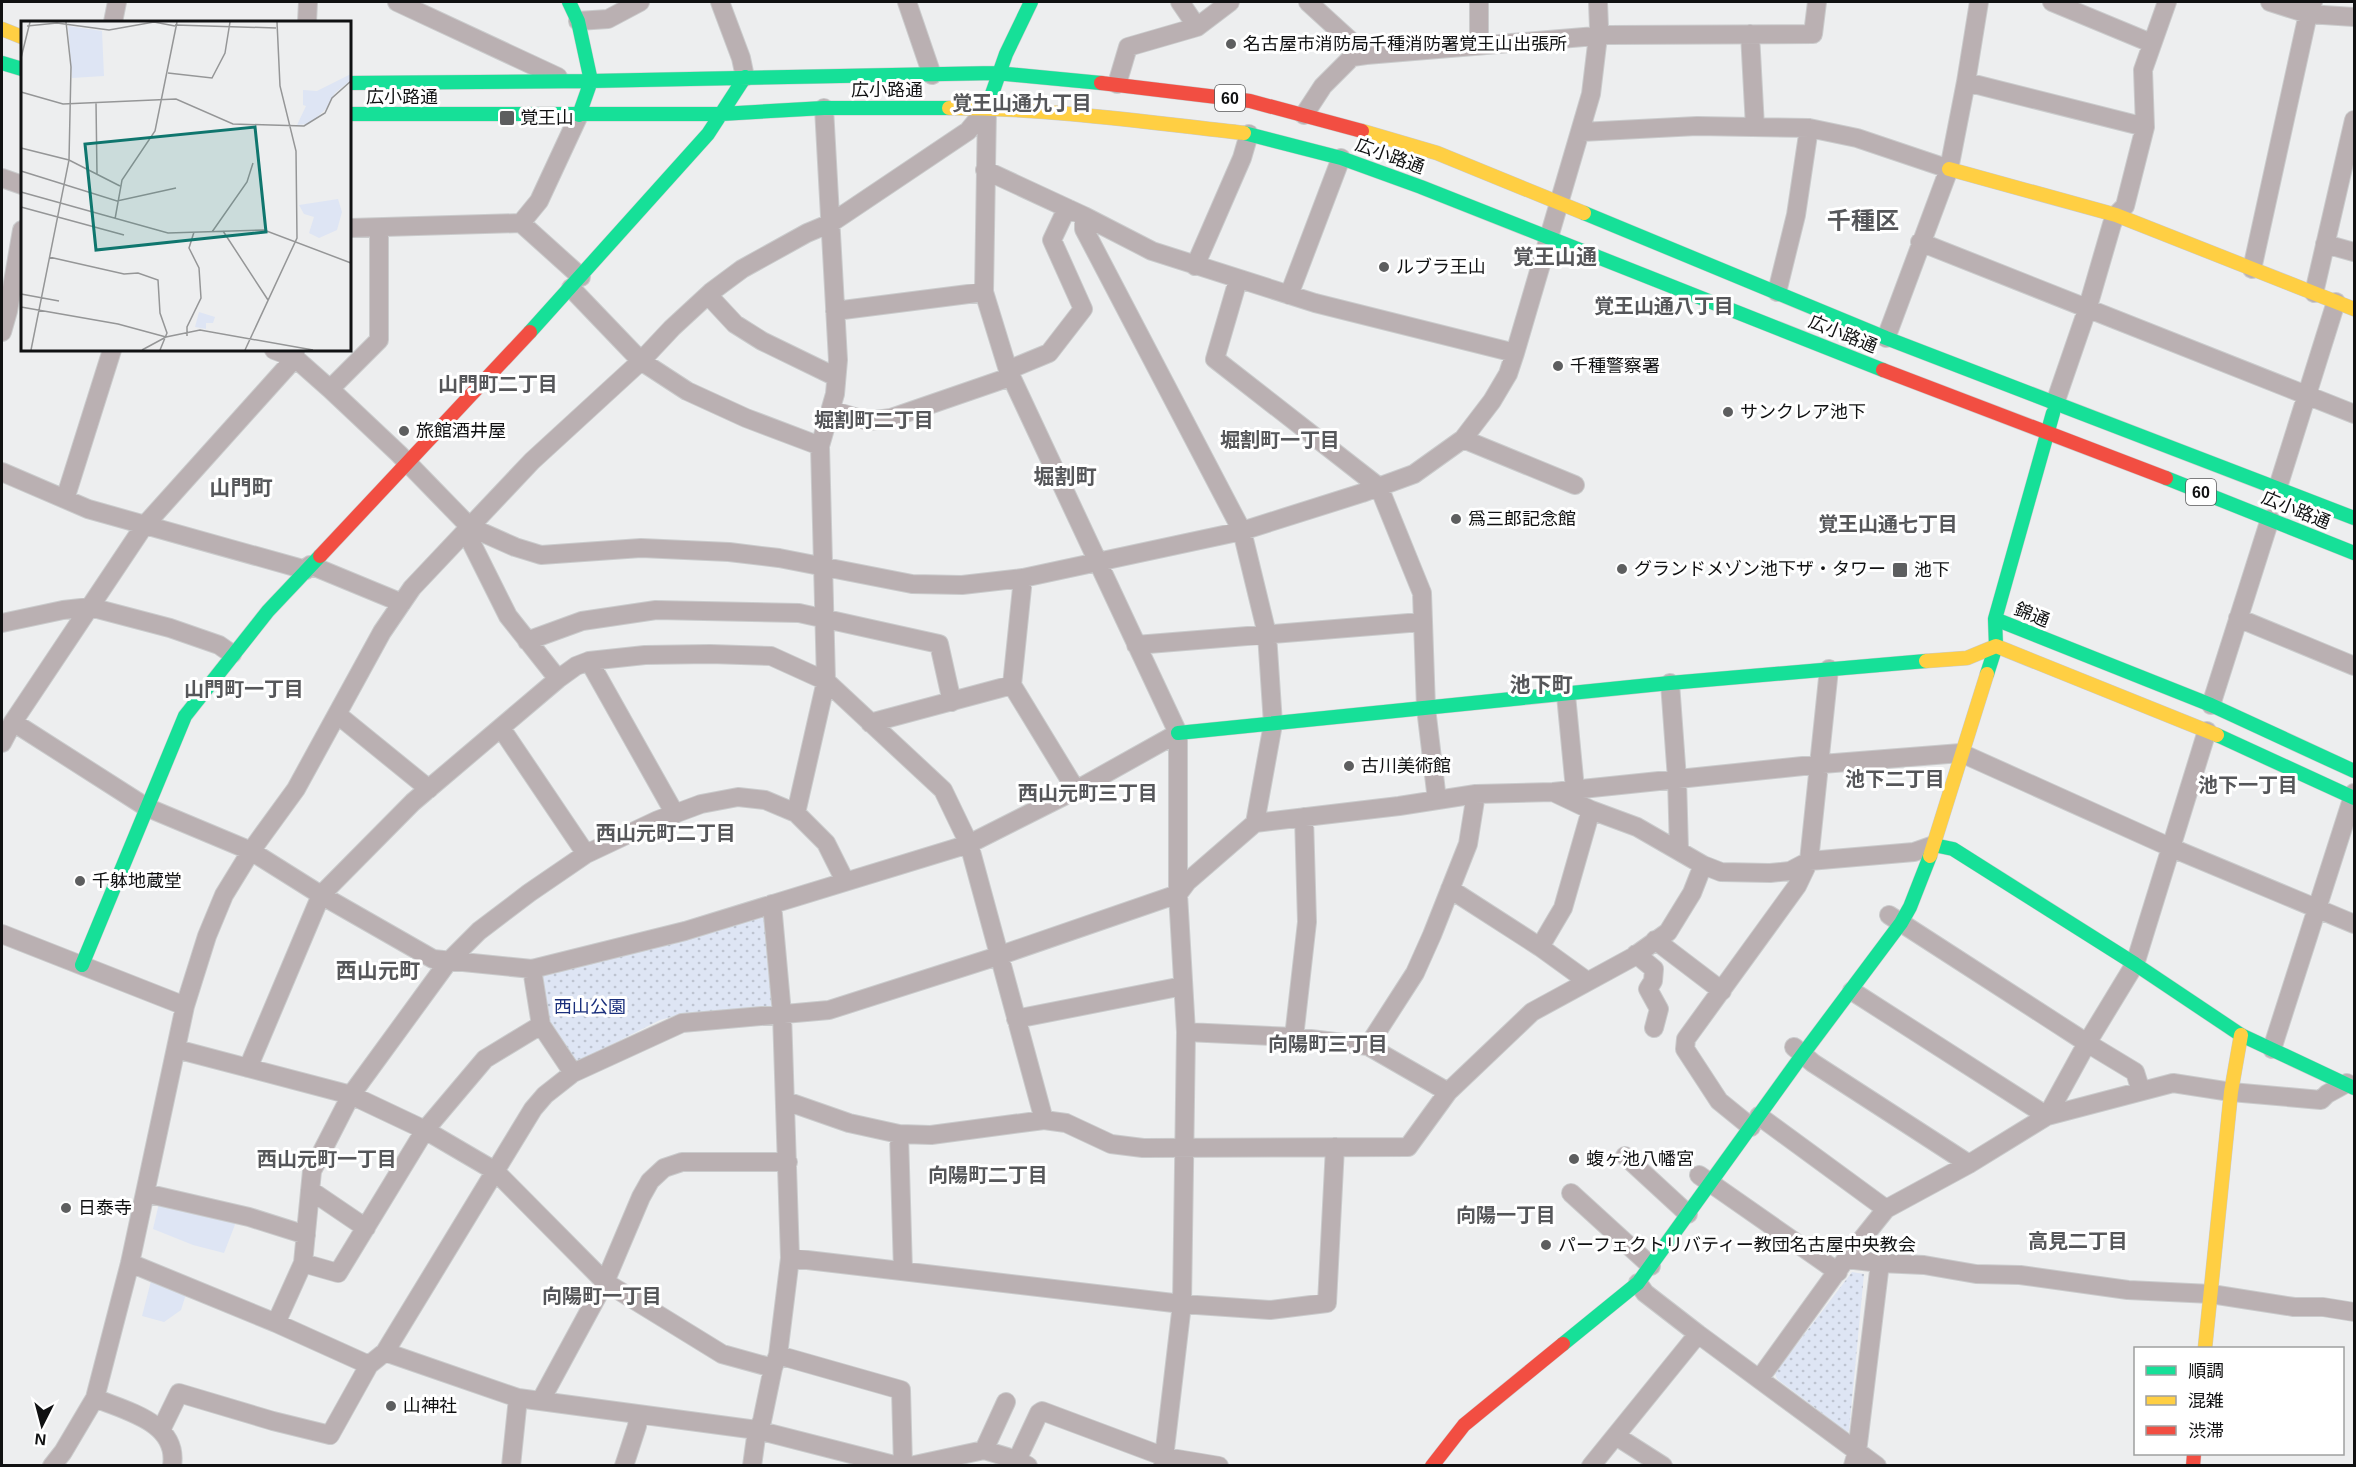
<svg xmlns="http://www.w3.org/2000/svg" width="2356" height="1467" viewBox="0 0 2356 1467" font-family="Arial,'Noto Sans JP',sans-serif">
<defs>
<pattern id="park-dots" width="8" height="8" patternUnits="userSpaceOnUse" patternTransform="scale(1.5)"><rect width="8" height="8" fill="#dee5f4"/><path d="M2 2h.1M6 6h.1" fill="none" stroke="#bdc3d0" stroke-width="1.8" stroke-linecap="round"/></pattern>
</defs>
<rect width="100%" height="100%" fill="#edeeef"/>
<path fill="url(#park-dots)" d="M 763,914 L 769,918 L 773,1007 L 682,1014 L 660,1020 L 579,1061 L 570,1060 L 547,1024 L 539,981 L 542,974 Z
M 1852,1272 L 1864,1274 L 1849,1431 L 1847,1432 L 1777,1379 L 1775,1373 Z"/>
<path fill="#dee5f4" d="M 159,1203 L 236,1222 L 224,1253 L 193,1245 L 153,1229 Z
M 151,1281 L 186,1294 L 181,1310 L 164,1322 L 142,1316 Z"/>
<g fill="none" stroke-linecap="round" stroke-linejoin="round">
<defs>
<path id="street" d="M 397,2 L 558,77
M 720,2 L 741,58 L 745,77
M 907,2 L 932,75
M 1180,2 L 1197,27
M 1308,2 L 1366,55 L 1608,35 L 1813,34 L 1817,2
M 2052,2 L 2151,43
M 2270,2 L 2308,14 L 2354,17
M 578,21 L 608,19 L 640,2
M 113,22 L 117,2
M 307,22 L 308,2
M 1750,34 L 1755,127
M 1479,45 L 1479,2
M 1966,82 L 2145,127
M 1117,84 L 1128,47 L 1197,27 L 1230,2
M 987,108 L 984,292 L 1008,370 L 1178,733 L 1178,894 L 1186,1032 L 1182,1304 L 1163,1466
M 1304,115 L 1323,86 L 1352,57 L 1366,55
M 1581,132 L 1697,126 L 1809,128 L 1857,138 L 1949,169
M 985,170 L 1084,216 L 1152,251 L 1315,303 L 1515,353
M 2,178 L 22,185
M 1084,216 L 1084,229 L 1242,531 L 1267,634 L 1273,724 L 1255,823
M 521,223 L 539,201 L 579,115
M 350,228 L 521,223 L 581,277
M 1920,242 L 2354,414
M 2325,244 L 2354,252
M 1195,266 L 1242,158 L 1249,134
M 2252,269 L 2308,14 L 2313,2
M 1238,280 L 1215,359 L 1379,487 L 1422,593 L 1426,708 L 1437,800
M 571,288 L 641,361 L 687,391 L 746,418 L 820,446
M 1777,292 L 1796,215 L 1809,128
M 2314,293 L 2354,120
M 708,295 L 735,324 L 762,341 L 836,377
M 1289,295 L 1341,158
M 835,311 L 984,292
M 2,332 L 8,311 L 22,230
M 1886,338 L 1949,169 L 1966,82 L 1979,2
M 274,350 L 295,358 L 330,389 L 399,454 L 470,527 L 515,547 L 541,555 L 641,548 L 729,552 L 779,558 L 912,584 L 962,585 L 1023,578 L 1242,531 L 1362,493 L 1414,474 L 1463,439 L 1492,401 L 1508,374 L 1515,353 L 1591,94 L 1599,28 L 1598,2
M 1008,370 L 1049,353 L 1083,309 L 1052,240 L 1067,208
M 330,389 L 379,340 L 379,228
M 2055,403 L 2087,310 L 2112,224 L 2116,215 L 2125,206 L 2145,127 L 2143,70 L 2167,2
M 831,410 L 868,421 L 891,418 L 1010,377
M 1463,439 L 1575,485
M 2,472 L 88,509 L 306,570
M 2278,487 L 2336,302
M 65,499 L 112,350
M 470,527 L 469,538 L 508,616 L 558,679
M 310,565 L 402,603
M 1023,578 L 1012,685 L 1076,790
M 2238,618 L 2354,666
M 2,623 L 63,610 L 90,607 L 170,628 L 219,645 L 232,654
M 527,641 L 582,621 L 656,610 L 799,613 L 939,644 L 952,702
M 1136,645 L 1421,622
M 589,661 L 675,814
M 1670,683 L 1677,779 L 1679,850
M 1566,695 L 1575,789
M 2211,705 L 2270,519
M 338,715 L 429,789
M 13,722 L 146,807 L 251,851 L 321,895 L 433,959 L 532,969 L 685,931 L 969,844 L 1076,790 L 1178,733
M 870,723 L 1012,685
M 501,728 L 586,854
M 2,743 L 13,722 L 144,526 L 295,358 L 295,350
M 1553,792 L 1591,810 L 1637,827 L 1703,865 L 1721,872 L 1770,873 L 1790,871 L 1809,861 L 1914,852 L 1934,845
M 796,813 L 826,681 L 820,446 L 835,394 L 838,360 L 824,108
M 1450,889 L 1540,947 L 1587,981
M 1889,915 L 2087,1043 L 2135,1072 L 2141,1091
M 2,934 L 185,1006
M 1655,940 L 1722,991
M 1540,947 L 1563,908 L 1591,810
M 1636,954 L 1654,969 L 1653,981 L 1648,989 L 1659,1009 L 1654,1028
M 532,969 L 541,1025 L 573,1073
M 1852,991 L 2047,1116 L 2087,1043 L 2135,964 L 2207,731
M 1016,1019 L 1183,986
M 1186,1032 L 1294,1037 L 1368,1046 L 1448,1092
M 1294,1037 L 1307,922 L 1304,817
M 1368,1046 L 1415,973 L 1432,935 L 1468,844 L 1476,794
M 1794,1047 L 1813,1063 L 1969,1164
M 176,1049 L 351,1095 L 425,1130 L 495,1171 L 605,1282 L 722,1354 L 773,1368
M 2272,1049 L 2354,793
M 248,1068 L 321,895 L 413,802 L 558,679 L 576,666 L 589,661 L 645,655 L 710,654 L 771,656 L 826,681 L 943,790 L 969,844 L 1044,1120
M 786,1101 L 849,1123 L 899,1134 L 931,1135 L 1044,1120 L 1066,1123 L 1111,1144 L 1143,1148 L 1408,1147 L 1448,1092 L 1532,1012 L 1633,957 L 1668,932 L 1692,893 L 1703,865
M 1759,1116 L 1886,1209
M 1751,1127 L 1719,1101 L 1685,1049 L 1686,1039 L 1797,886 L 1809,861 L 1829,669
M 899,1134 L 903,1271
M 1625,1156 L 1688,1214
M 1699,1175 L 1838,1272
M 310,1190 L 366,1228
M 145,1193 L 249,1217 L 306,1235
M 1571,1193 L 1651,1266
M 790,1258 L 1182,1304 L 1270,1310 L 1327,1303 L 1335,1147
M 1846,1259 L 1886,1209 L 1969,1164 L 2047,1116 L 2173,1083 L 2231,1092 L 2321,1100 L 2327,1094 L 2347,1083
M 130,1263 L 276,1323 L 369,1365
M 303,1263 L 338,1273 L 425,1130 L 485,1059 L 541,1025
M 1638,1283 L 1645,1293 L 1698,1334 L 1877,1466
M 276,1323 L 303,1263 L 312,1171 L 351,1095 L 448,962 L 479,931 L 529,893 L 586,854 L 658,820 L 701,804 L 738,797 L 765,800 L 796,813 L 826,843 L 845,881
M 385,1352 L 518,1398 L 757,1430 L 898,1466
M 778,1355 L 901,1390 L 903,1466
M 1760,1378 L 1846,1259 L 1880,1263 L 1924,1265 L 1976,1274 L 2020,1275 L 2128,1290 L 2211,1294 L 2294,1307 L 2323,1307 L 2354,1312
M 95,1398 C 125,1411 179,1422 172,1466
M 541,1400 L 605,1282 L 641,1197 L 650,1181 L 664,1168 L 682,1162 L 788,1162
M 161,1430 L 179,1393 L 273,1421 L 330,1435 L 369,1365 L 385,1352 L 533,1109 L 545,1095 L 573,1073 L 682,1023 L 829,1010 L 998,956 L 1178,894 L 1187,882 L 1255,823 L 1399,806 L 1476,794 L 1553,792 L 1822,764 L 1961,753 L 2172,848 L 2354,924
M 1616,1436 L 1663,1466
M 984,1450 L 1006,1402
M 1017,1460 L 1039,1413 L 1042,1411 L 1165,1457 L 1219,1466
M 52,1466 L 63,1452 L 95,1398 L 130,1263 L 185,1006 L 207,936 L 224,895 L 251,851 L 296,789 L 382,632 L 412,588 L 532,461 L 641,361 L 672,328 L 711,292 L 742,269 L 807,233 L 831,223 L 968,131 L 987,108
M 511,1466 L 518,1398
M 624,1466 L 637,1426 L 638,1415
M 752,1466 L 757,1430 L 762,1421 L 773,1368 L 778,1355 L 790,1258 L 782,1014 L 772,904
M 910,1466 L 984,1450 L 1017,1460 L 1028,1466
M 1591,1466 L 1698,1334
M 1853,1466 L 1857,1452 L 1880,1263"/>
<path id="fast" d="M 569,2 L 578,21 L 591,81 L 579,115
M 2,63 L 22,69
M 350,83 L 591,81 L 996,73 L 1101,83
M 987,108 L 1006,54 L 1031,2
M 350,114 L 721,114 L 824,108 L 949,108
M 1244,133 L 1341,158 L 1421,187 L 1883,370
M 1584,213 L 1886,338 L 2354,518
M 530,332 L 708,134 L 745,77
M 2166,478 L 2354,553
M 1995,619 L 2211,705 L 2354,771
M 1987,674 L 1996,646 L 1995,619 L 2053,413
M 1178,733 L 1670,683 L 1926,661
M 2217,735 L 2354,798
M 1934,845 L 1953,849 L 2135,964 L 2241,1035 L 2354,1088
M 82,965 L 185,716 L 268,611 L 320,556
M 1563,1344 L 1638,1283 L 1803,1054 L 1901,923 L 1910,907 L 1930,856"/>
<path id="slow" d="M 2,29 L 22,37
M 949,108 C 1048,108 1146,122 1244,133
M 1362,131 L 1437,153 L 1584,213
M 1949,169 L 2116,215 L 2354,309
M 1926,661 L 1967,658 L 1996,646 L 2217,735
M 1930,856 L 1987,674
M 2205,1348 L 2231,1092 L 2241,1035"/>
<path id="jam" d="M 1101,83 L 1250,101 L 1362,131
M 1883,370 L 2166,478
M 320,556 L 530,332
M 1432,1466 L 1464,1425 L 1563,1344
M 2193,1466 L 2194,1454"/>
</defs>
<use href="#street" stroke="#cacbcc" stroke-width="20"/>
<use href="#fast" stroke="#cacbcc" stroke-width="15"/>
<use href="#slow" stroke="#cacbcc" stroke-width="15"/>
<use href="#jam" stroke="#cacbcc" stroke-width="15"/>
<use href="#street" stroke="#bab0b2" stroke-width="18"/>
<use href="#fast" stroke="#16e098" stroke-width="14"/>
<use href="#slow" stroke="#ffcf43" stroke-width="14"/>
<use href="#jam" stroke="#f24e42" stroke-width="14"/>
</g>
<g fill="#5d5e5f" stroke="#fff" stroke-width="2">
<circle cx="1231" cy="44" r="6"/>
<rect x="499" y="110" width="16" height="16" rx="3"/>
<circle cx="1384" cy="267" r="6"/>
<circle cx="1558" cy="366" r="6"/>
<circle cx="1728" cy="412" r="6"/>
<circle cx="404" cy="431" r="6"/>
<circle cx="1456" cy="519" r="6"/>
<circle cx="1622" cy="569" r="6"/>
<rect x="1892" y="562" width="16" height="16" rx="3"/>
<circle cx="1349" cy="766" r="6"/>
<circle cx="80" cy="881" r="6"/>
<circle cx="1574" cy="1159" r="6"/>
<circle cx="66" cy="1208" r="6"/>
<circle cx="1546" cy="1245" r="6"/>
<circle cx="391" cy="1406" r="6"/>
</g>
<g text-anchor="middle" dominant-baseline="central" stroke-width="6" stroke-linejoin="round" paint-order="stroke">
<g fill="#fff" stroke="#585859" stroke-width="1.5">
<rect x="1215" y="85" width="30" height="26" rx="4.5"/>
<rect x="2186" y="479" width="30" height="26" rx="4.5"/>
</g>
<g font-size="16" font-weight="bold" fill="#101112">
<text x="1230" y="98">60</text>
<text x="2201" y="492">60</text>
</g>
<g font-size="18" fill="#101112" stroke="#fff" text-anchor="start">
<text x="1243" y="44">名古屋市消防局千種消防署覚王山出張所</text>
<text x="520" y="118">覚王山</text>
<text x="1396" y="267">ルブラ王山</text>
<text x="1570" y="366">千種警察署</text>
<text x="1740" y="412">サンクレア池下</text>
<text x="416" y="431">旅館酒井屋</text>
<text x="1468" y="519">爲三郎記念館</text>
<text x="1634" y="569">グランドメゾン池下ザ・タワー</text>
<text x="1914" y="570">池下</text>
<text x="1361" y="766">古川美術館</text>
<text x="92" y="881">千躰地蔵堂</text>
<text x="1586" y="1159">蝮ヶ池八幡宮</text>
<text x="78" y="1208">日泰寺</text>
<text x="1558" y="1245">パーフェクトリバティー教団名古屋中央教会</text>
<text x="403" y="1406">山神社</text>
</g>
<g font-size="18" fill="#101112" stroke="#fff">
<text x="887" y="90">広小路通</text>
<text x="402" y="97">広小路通</text>
<text transform="translate(1390 156) rotate(20)">広小路通</text>
<text transform="translate(1843 334) rotate(22)">広小路通</text>
<text transform="translate(2296 510) rotate(22)">広小路通</text>
<text transform="translate(2032 615) rotate(22)">錦通</text>
</g>
<g font-size="18" fill="#1b307d" stroke="#fff">
<text x="590" y="1007">西山公園</text>
</g>
<g font-size="20" font-weight="bold" fill="#56575a" stroke="#fff">
<text x="1022" y="103">覚王山通九丁目</text>
<text x="1664" y="306">覚王山通八丁目</text>
<text x="498" y="384">山門町二丁目</text>
<text x="874" y="420">堀割町二丁目</text>
<text x="1280" y="440">堀割町一丁目</text>
<text x="1888" y="524">覚王山通七丁目</text>
<text x="244" y="689">山門町一丁目</text>
<text x="1895" y="779">池下二丁目</text>
<text x="2248" y="785">池下一丁目</text>
<text x="1088" y="793">西山元町三丁目</text>
<text x="666" y="833">西山元町二丁目</text>
<text x="1328" y="1044">向陽町三丁目</text>
<text x="327" y="1159">西山元町一丁目</text>
<text x="988" y="1175">向陽町二丁目</text>
<text x="1506" y="1215">向陽一丁目</text>
<text x="2078" y="1241">高見二丁目</text>
<text x="602" y="1296">向陽町一丁目</text>
</g>
<g font-size="21" font-weight="bold" fill="#56575a" stroke="#fff">
<text x="1555" y="256">覚王山通</text>
<text x="1065" y="476">堀割町</text>
<text x="241" y="487">山門町</text>
<text x="1541" y="684">池下町</text>
<text x="378" y="970">西山元町</text>
</g>
<g font-size="24" font-weight="bold" fill="#56575a" stroke="#fff">
<text x="1863" y="220">千種区</text>
</g>
</g>
<g transform="translate(21 21)">
<rect width="330" height="330" fill="#edeeef"/>
<path d="M 317,178 L 321,191 L 316,209 L 298,217 L 288,212 L 293,196 L 283,193 L 278,184 Z" fill="#dee5f4"/>
<path d="M 330,53 L 330,59 L 314,72 L 305,88 L 288,103 L 276,104 L 285,85 L 282,84 L 282,69 L 296,70 Z" fill="#dee5f4"/>
<path d="M 47,5 L 81,10 L 83,55 L 51,57 Z" fill="#dee5f4"/>
<path d="M55 23a8 8 0 1 1 16 0a8 8 0 1 1-16 0ZM 178,291 L 194,296 L 192,302 L 185,302 L 185,308 L 174,306 Z" fill="#dee5f4"/>
<path fill="none" stroke="#959697" stroke-width="1.5" d="M 154,4 L 255,7M 6,5 L 36,2 L 88,9 L 133,1 L 154,5M 0,37 L 9,1M 147,52 L 191,57 L 204,32 L 209,1M 0,71 L 42,83 L 155,78 L 212,103 L 283,105 L 304,92 L 311,77 L 330,60M 75,81 L 76,154M 0,127 L 48,139 L 99,165M 0,150 L 96,180 L 155,167M 0,171 L 147,212 L 243,209 L 330,242M 0,186 L 103,214M 94,198 L 101,159 L 134,110 L 156,1M 202,210 L 247,279M 191,211 L 226,161 L 232,142M 28,236 L 103,253 L 117,252 L 137,259 L 139,292 L 146,312 L 139,329M 0,273 L 38,280M 0,286 L 97,303 L 145,316M 166,315 L 166,306 L 180,277 L 178,247 L 168,227 L 173,211M 10,329 L 48,139 L 50,46 L 45,1M 121,329 L 145,316 L 179,309 L 292,329M 224,329 L 276,217 L 275,130 L 259,65 L 256,1"/>
<path fill="#0f766e" fill-opacity="0.15" stroke="#0f766e" stroke-width="3" d="M 234,106 L 245,211 L 75,229 L 64,123 Z"/>
<rect width="330" height="330" fill="none" stroke="#101112" stroke-width="3"/>
</g>
<rect width="2356" height="1467" fill="none" stroke="#101112" stroke-width="6"/>
<rect x="2134" y="1347" width="210" height="108" fill="#ffffff" stroke="#9fa0a0" stroke-width="1.5"/>
<rect x="2146" y="1366" width="30" height="9" fill="#16e098" stroke="#9fa0a0" stroke-width="1.5"/>
<text x="2188" y="1377" font-size="18" fill="#101112">順調</text>
<rect x="2146" y="1396" width="30" height="9" fill="#ffcf43" stroke="#9fa0a0" stroke-width="1.5"/>
<text x="2188" y="1407" font-size="18" fill="#101112">混雑</text>
<rect x="2146" y="1426" width="30" height="9" fill="#f24e42" stroke="#9fa0a0" stroke-width="1.5"/>
<text x="2188" y="1437" font-size="18" fill="#101112">渋滞</text>
<g transform="translate(42 1425) rotate(186)" stroke="#ffffff" stroke-width="4.5" paint-order="stroke">
<path d="M0-4.5L10 22L0 15L-10 22Z" fill="#101112"/>
<text y="-9" font-size="16" font-weight="bold" text-anchor="middle" fill="#101112">N</text>
</g>
</svg>
